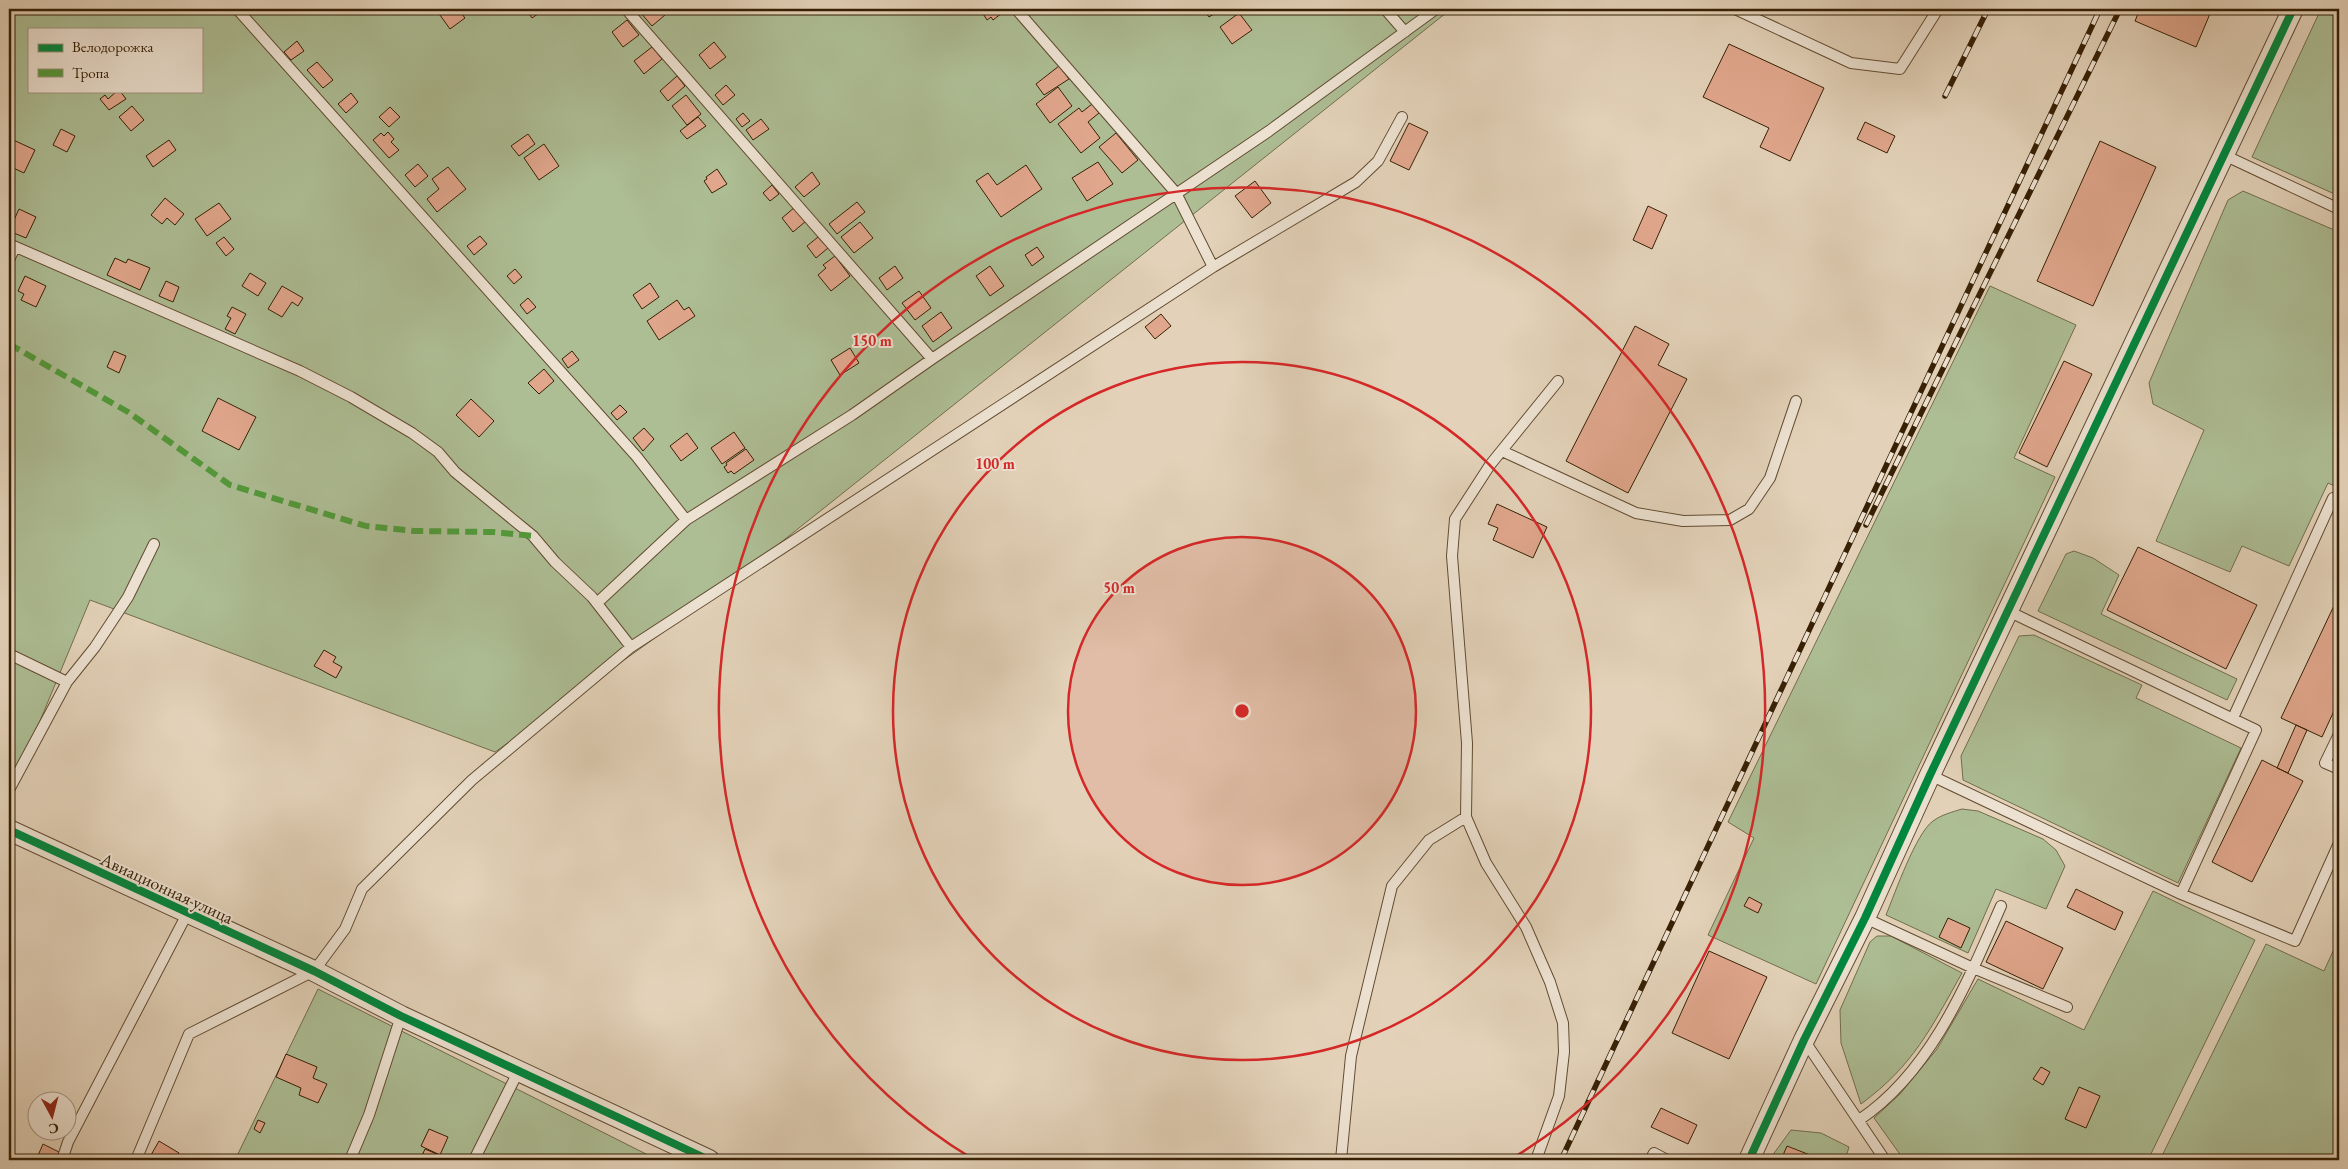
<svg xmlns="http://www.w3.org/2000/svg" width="2348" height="1169" viewBox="0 0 2348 1169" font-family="'EB Garamond',serif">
<rect width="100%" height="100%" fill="#e3d2b9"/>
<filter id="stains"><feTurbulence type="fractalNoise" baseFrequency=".004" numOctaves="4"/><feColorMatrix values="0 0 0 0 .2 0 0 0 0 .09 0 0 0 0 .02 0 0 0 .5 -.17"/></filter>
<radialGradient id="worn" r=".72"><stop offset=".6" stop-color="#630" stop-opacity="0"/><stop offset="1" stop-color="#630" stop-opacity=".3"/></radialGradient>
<path fill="#adbd94" stroke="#726e4c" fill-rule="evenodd" d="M 9,9 L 1451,9 L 711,598 L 495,752 L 90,600 L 9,796 ZM 29,29 L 201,29 L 201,91 L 29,91 Z
M 2321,9 L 2339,9 L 2339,196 L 2252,157 Z
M 2243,191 L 2339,232 L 2339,488 L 2328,483 L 2289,566 L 2242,546 L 2230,572 L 2156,541 L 2204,430 L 2153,404 L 2149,383 L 2228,200 Z
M 1990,286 L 2076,325 L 2014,458 L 2055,477 L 1816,984 L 1708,935 L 1754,838 L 1728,822 Z
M 2074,551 L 2093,558 L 2119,575 L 2101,614 L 2237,679 L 2227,700 L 2038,611 L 2066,554 Z
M 2034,635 L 2142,685 L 2136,698 L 2241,748 L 2178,883 L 1963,780 L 1961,756 L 2019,636 Z
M 1962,809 L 1978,811 L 2043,839 L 2056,850 L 2065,866 L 2046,909 L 1996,889 L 1968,953 L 1886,915 C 1895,893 1916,833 1933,821 C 1941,815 1952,812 1962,809 Z
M 2153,891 L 2255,940 L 2148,1160 L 1904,1160 L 1874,1118 L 1900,1094 L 1937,1049 L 1978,979 L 2084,1030 Z
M 1877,936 L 1891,936 L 1962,973 C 1931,1028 1914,1065 1861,1104 L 1841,1043 L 1840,1010 L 1870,942 Z
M 2339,938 L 2339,1160 L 2160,1160 L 2266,944 L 2324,971 Z
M 318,989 L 658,1160 L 235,1160 Z
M 1791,1130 L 1821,1133 L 1849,1147 L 1845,1160 L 1769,1160 Z"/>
<path fill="#e1a78d" stroke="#372004" d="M 440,9 L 458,9 L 465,18 L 450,29 L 437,11 Z
M 526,9 L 545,9 L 532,18 Z
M 644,9 L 659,9 L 665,15 L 652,26 L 640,12 Z
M 987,9 L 999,9 L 1002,13 L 993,20 L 991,17 L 987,20 L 982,12 Z
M 1203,9 L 1222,9 L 1209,17 Z
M 2140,9 L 2212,9 L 2196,47 L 2135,21 Z
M 1239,13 L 1252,30 L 1232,44 L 1220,27 Z
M 627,20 L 639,35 L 623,47 L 612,32 Z
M 297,41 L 304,51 L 291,60 L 284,52 Z
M 714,42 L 726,57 L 710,69 L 699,55 Z
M 1729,44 L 1824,88 L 1790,161 L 1760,147 L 1769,128 L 1703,97 Z
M 652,47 L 662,59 L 644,74 L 634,61 Z
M 317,62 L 333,80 L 323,88 L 307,70 Z
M 1059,66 L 1069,79 L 1044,95 L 1036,84 Z
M 677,76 L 685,86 L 668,101 L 660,91 Z
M 726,85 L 735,95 L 723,105 L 715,95 Z
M 1058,87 L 1072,106 L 1050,123 L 1036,104 Z
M 117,91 L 120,91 L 126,99 L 109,110 L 100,99 L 105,95 L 108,99 Z
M 351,93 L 358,102 L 346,113 L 338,104 Z
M 686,95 L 701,114 L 687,125 L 672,106 Z
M 1092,104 L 1099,113 L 1088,122 L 1100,138 L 1081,153 L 1058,124 L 1079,108 L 1082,112 Z
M 132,106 L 144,120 L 131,131 L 119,117 Z
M 390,107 L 400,117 L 389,127 L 379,117 Z
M 743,113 L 750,121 L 742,127 L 736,119 Z
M 698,117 L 706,126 L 687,139 L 680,131 Z
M 761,119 L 769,129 L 753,140 L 746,130 Z
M 1865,122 L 1895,136 L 1887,153 L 1857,139 Z
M 1409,123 L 1428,132 L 1409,170 L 1390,161 Z
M 61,129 L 75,136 L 67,152 L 53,145 Z
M 388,132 L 394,139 L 391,142 L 399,150 L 389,158 L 373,140 L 381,133 L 384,136 Z
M 1116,133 L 1138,160 L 1122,173 L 1099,147 Z
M 528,134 L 535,144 L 519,156 L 511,146 Z
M 9,138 L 35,150 L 24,173 L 9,166 Z
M 169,140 L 176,150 L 153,167 L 146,156 Z
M 2100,141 L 2156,167 L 2093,306 L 2037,281 Z
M 544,144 L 559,166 L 539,180 L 524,158 Z
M 1098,162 L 1113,184 L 1087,201 L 1072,178 Z
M 418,164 L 428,176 L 415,187 L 405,175 Z
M 1026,165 L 1042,189 L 1001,217 L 976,181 L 988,173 L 997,185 Z
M 448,167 L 466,189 L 437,212 L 427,199 L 439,189 L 432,179 Z
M 717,169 L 727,184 L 712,193 L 704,181 L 707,179 L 706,177 Z
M 812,172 L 820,184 L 804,197 L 795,187 Z
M 1255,181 L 1271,203 L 1252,218 L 1235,196 Z
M 772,185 L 779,194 L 770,201 L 763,193 Z
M 165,198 L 184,214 L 175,225 L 167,218 L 162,224 L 151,215 Z
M 857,202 L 865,212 L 837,234 L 829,224 Z
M 219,203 L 231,219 L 207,236 L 195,219 Z
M 1648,206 L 1667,215 L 1652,249 L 1633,240 Z
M 795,207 L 806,221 L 793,232 L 782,218 Z
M 19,209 L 36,217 L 26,238 L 9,231 Z
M 860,222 L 873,238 L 854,253 L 841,237 Z
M 480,236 L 487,244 L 474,255 L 467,246 Z
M 224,237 L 234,249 L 226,256 L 216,243 Z
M 818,237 L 828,248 L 816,258 L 807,246 Z
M 1037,247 L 1044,257 L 1032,266 L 1025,255 Z
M 835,256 L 850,276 L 831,291 L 818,275 L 826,268 L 823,265 Z
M 115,258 L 126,263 L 128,259 L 150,268 L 140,290 L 107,275 Z
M 895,266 L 903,278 L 887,290 L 879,278 Z
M 990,266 L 1004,286 L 990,296 L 976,276 Z
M 515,269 L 522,277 L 514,284 L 507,276 Z
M 250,273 L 266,283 L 258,296 L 242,286 Z
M 25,276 L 46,286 L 36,307 L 21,300 L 24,294 L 18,291 Z
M 166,281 L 179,287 L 173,302 L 159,296 Z
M 650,283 L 659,297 L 642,309 L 633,295 Z
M 282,286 L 303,298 L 298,306 L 292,302 L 282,317 L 268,309 Z
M 919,291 L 931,308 L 915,320 L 902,303 Z
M 528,298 L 536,307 L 527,314 L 520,305 Z
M 677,300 L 684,310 L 689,307 L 695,316 L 659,340 L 647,321 Z
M 232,307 L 246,314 L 235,334 L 225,329 L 231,318 L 227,316 Z
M 941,312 L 952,328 L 933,342 L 922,326 Z
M 1161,314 L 1171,326 L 1155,339 L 1145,327 Z
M 1635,326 L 1669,344 L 1658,365 L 1687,379 L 1628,493 L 1566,461 Z
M 850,348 L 859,363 L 840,375 L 831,360 Z
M 114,351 L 126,356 L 119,373 L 107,367 Z
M 572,351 L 579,360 L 568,368 L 562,359 Z
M 2064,361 L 2092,374 L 2047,467 L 2019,453 Z
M 544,369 L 554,381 L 539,394 L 528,383 Z
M 218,398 L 256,417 L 239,450 L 202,431 Z
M 471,399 L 494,421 L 479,437 L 456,415 Z
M 620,405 L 627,412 L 617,420 L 611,413 Z
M 644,428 L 654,439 L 643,451 L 633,438 Z
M 734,432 L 745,448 L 722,464 L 711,448 Z
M 687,433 L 698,448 L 681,461 L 670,446 Z
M 746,449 L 754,460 L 734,474 L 731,471 L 728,473 L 724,467 L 727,465 L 726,463 Z
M 1497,504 L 1547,527 L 1533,558 L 1493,540 L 1498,528 L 1488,524 Z
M 2138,547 L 2257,605 L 2226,669 L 2107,610 Z
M 2339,595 L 2339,700 L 2322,737 L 2281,718 Z
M 324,650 L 336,657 L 333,662 L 342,667 L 336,678 L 314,666 Z
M 2296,725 L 2307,730 L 2288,773 L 2277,768 Z
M 2262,760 L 2303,781 L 2252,882 L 2212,862 Z
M 2076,889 L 2123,912 L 2115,930 L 2067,907 Z
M 1749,897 L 1762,904 L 1758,913 L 1744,906 Z
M 1948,918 L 1970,928 L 1961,948 L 1939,937 Z
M 2006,921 L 2063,948 L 2043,989 L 1986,962 Z
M 1709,951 L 1767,977 L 1729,1059 L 1672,1033 Z
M 286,1054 L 317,1067 L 313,1078 L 327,1084 L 318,1103 L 299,1095 L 301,1088 L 276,1077 Z
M 2041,1067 L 2050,1072 L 2043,1085 L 2033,1079 Z
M 2079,1087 L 2100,1096 L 2086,1128 L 2065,1119 Z
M 1661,1108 L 1697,1125 L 1688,1144 L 1651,1127 Z
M 258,1120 L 265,1123 L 260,1133 L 254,1129 Z
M 429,1129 L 448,1137 L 440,1155 L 421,1146 Z
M 159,1141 L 179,1153 L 175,1160 L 159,1160 L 151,1155 Z
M 43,1144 L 59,1152 L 55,1160 L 36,1160 Z
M 1787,1146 L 1810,1155 L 1808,1160 L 1781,1160 Z
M 425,1149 L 439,1155 L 436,1160 L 420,1160 Z"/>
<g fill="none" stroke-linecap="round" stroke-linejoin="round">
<defs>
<path id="lane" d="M 237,9 L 637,457 L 686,520
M 626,9 L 932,359
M 1016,9 L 1176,193 L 1213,267
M 1385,9 L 1405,32
M 1735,9 L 1851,63 L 1900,69 L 1938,9
M 2224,155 L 2339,209
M 9,244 L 300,371 L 351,397 L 412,433 L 438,452 L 455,472 L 533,536 L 555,562 L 592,597 L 631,647
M 9,260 L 15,247
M 1502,451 L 1636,513 L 1683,521 L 1730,520 L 1749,509 L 1770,478 L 1796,401
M 597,603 L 686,520 L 852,415 L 932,359 L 1269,131 L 1436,9
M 2008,611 L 2256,730 L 2181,894
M 9,654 L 67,682
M 2233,718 L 2333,498 L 2339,501
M 2339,734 L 2325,763 L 2339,769
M 1930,775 L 2181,894 L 2295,941 L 2339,843
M 9,790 L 67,682 L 95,647 L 128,597 L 154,544
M 1466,817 L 1486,863 L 1526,927 L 1550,982 L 1563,1023 L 1564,1052 L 1559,1096 L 1536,1160
M 1865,918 L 1973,968 L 2067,1007
M 1804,1040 L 1885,1160
M 1859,1120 C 1931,1072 1967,983 2001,906
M 62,1160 L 68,1142 L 187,914
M 136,1160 L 189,1034 L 314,971 L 345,929 L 362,889 L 472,780 L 631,647 L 1213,267 L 1356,182 L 1378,161 L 1402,117
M 350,1160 L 369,1115 L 401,1016
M 474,1160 L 518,1072
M 1341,1160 L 1351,1056 L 1392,886 L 1429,840 L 1466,817 L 1467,743 L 1452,556 L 1455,519 L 1490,465 L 1558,381
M 1650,1160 L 1654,1153 L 1667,1160"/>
<path id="street" d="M 9,830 L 314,971 L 401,1016 L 709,1160
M 1749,1160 L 1804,1040 L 1865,918 L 1930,775 L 2293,9"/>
</defs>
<use href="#lane" stroke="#624c31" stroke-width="12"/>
<use href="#street" stroke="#624c31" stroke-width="22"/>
<use href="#lane" stroke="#ede2d2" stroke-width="10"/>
<use href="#street" stroke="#ede2d2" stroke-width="20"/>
<defs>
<path id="rail" d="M 1945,96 L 1988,9
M 1866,525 L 2120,9
M 1561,1160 L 2100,9"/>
</defs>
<use href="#rail" stroke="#372004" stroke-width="5.5"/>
<use href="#rail" stroke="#ede2d2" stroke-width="4" stroke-dasharray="11" stroke-linecap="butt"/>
<path stroke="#519a3a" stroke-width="6" stroke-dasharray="12 6" stroke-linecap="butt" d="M 9,344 L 128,412 L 230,485 L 366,526 L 414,531 L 493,532 L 533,536"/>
<defs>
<path id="cycleway" d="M 9,830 L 314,971 L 401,1016 L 709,1160
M 1749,1160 L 1804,1040 L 1865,918 L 1930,775 L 2293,9"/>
</defs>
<use href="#cycleway" stroke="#ede2d2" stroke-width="11"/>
<use href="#cycleway" stroke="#00873e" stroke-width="8"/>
</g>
<circle cx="1242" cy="711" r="174" fill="#d62828" fill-opacity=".12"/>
<g fill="none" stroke="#d62828" stroke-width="2.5">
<circle cx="1242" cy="711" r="174"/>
<circle cx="1242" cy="711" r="349"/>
<path d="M973 1159A523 523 0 1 1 1511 1159"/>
</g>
<g text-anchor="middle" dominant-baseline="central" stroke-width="4" stroke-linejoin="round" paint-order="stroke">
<g font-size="18" fill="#372004" stroke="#ede2d2">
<text transform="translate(167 888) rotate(25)">Авиационная улица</text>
</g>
</g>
<circle cx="1242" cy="711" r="8" fill="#d62828" stroke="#ede2d2" stroke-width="2.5"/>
<g font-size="15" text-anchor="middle" font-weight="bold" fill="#d62828" stroke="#ede2d2" stroke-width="4" stroke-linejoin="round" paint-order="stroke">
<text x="872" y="346">150 m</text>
<text x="995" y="469">100 m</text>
<text x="1119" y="593">50 m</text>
</g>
<rect width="2348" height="1169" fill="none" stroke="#e3d2b9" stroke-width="30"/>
<rect x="10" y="10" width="2328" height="1149" fill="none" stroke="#372004" stroke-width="2.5"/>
<rect x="15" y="15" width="2318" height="1139" fill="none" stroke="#372004"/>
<rect x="28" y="28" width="175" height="65" fill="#ede2d2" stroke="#a49480"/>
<rect x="38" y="44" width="25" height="8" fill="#00873e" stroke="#a49480"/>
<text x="72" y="52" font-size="15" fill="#372004">Велодорожка</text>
<rect x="38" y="69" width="25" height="8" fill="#519a3a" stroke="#a49480"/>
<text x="72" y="78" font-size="15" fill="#372004">Тропа</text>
<g transform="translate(52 1116) rotate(173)"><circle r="24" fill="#ede2d2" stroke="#a49480"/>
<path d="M0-4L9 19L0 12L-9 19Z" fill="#8f2418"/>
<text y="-8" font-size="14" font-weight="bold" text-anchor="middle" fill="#372004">С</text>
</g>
<rect width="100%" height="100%" filter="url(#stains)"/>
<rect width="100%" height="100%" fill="url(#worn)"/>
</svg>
